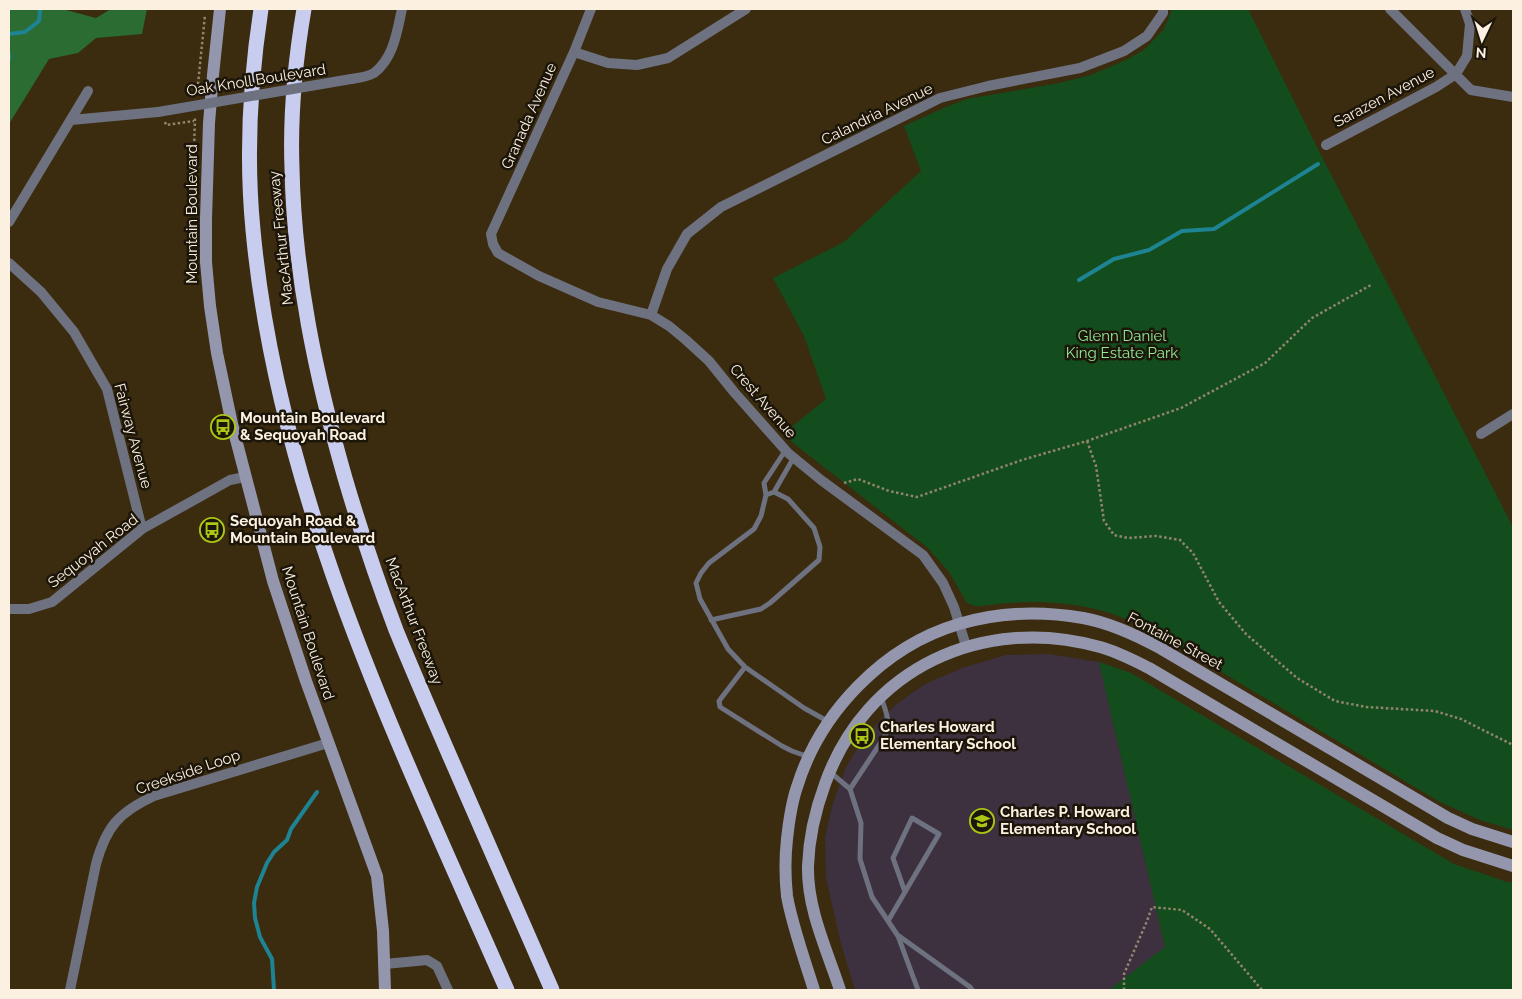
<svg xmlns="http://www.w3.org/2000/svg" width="1522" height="999" viewBox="0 0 1522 999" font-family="Raleway,sans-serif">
<rect width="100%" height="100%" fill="#3b2b0f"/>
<path fill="#3d313f" d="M 1049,654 L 1099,662 L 1165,947 L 1109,990 L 855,990 L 841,944 L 826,878 L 825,837 L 832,806 L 846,767 L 860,744 L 879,721 L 898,703 L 925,684 L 962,668 L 1006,655 Z"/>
<path fill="#144d1d" d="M 1172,9 L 1248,9 L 1321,155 L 1513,527 L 1513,830 L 1480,820 L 1440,802 L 1164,638 C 1152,631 1139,624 1126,619 C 1080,600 1030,599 981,606 L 975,606 L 967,603 L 949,572 L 928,548 L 793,443 L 784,433 L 826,399 L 804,336 L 773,278 L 844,242 L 921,171 L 904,126 L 946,107 L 967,99 L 1059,83 L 1091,75 L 1128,59 L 1145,49 L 1164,29 Z
M 1099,662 L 1131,673 L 1454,864 L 1507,882 L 1513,882 L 1513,990 L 1109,990 L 1165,947 Z"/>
<path fill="#2a6c32" d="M 9,9 L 66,9 L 66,10 L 96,18 L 111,9 L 147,9 L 142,34 L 96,38 L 78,53 L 49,59 L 9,124 Z"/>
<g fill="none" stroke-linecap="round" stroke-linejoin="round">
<path stroke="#1e8392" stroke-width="4" d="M 9,34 L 25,32 L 39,21 L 40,9
M 9,54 L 9,59
M 1079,280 L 1114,259 L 1149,250 L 1182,231 L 1214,229 L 1318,164
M 274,990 L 272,959 L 260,937 L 255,918 L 254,903 L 257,887 L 267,863 L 274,852 L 287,840 L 291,829 L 317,792"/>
<path stroke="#92856e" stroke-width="2.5" stroke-dasharray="2.5 2.5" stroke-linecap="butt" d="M 197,94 L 205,15
M 165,122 L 166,125 L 194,121
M 193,181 L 195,117
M 192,231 L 192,219
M 1087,441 L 1096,466 L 1104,521 L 1114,535 L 1128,538 L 1156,536 L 1180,540 L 1193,553 L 1219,602 L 1246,634 L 1297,678 L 1335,701 L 1366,707 L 1435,711 L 1461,719 L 1513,745
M 844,483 L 858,479 L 889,491 L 917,497 L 1022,460 L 1087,441 L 1181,408 L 1265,363 L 1312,318 L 1371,285
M 1124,990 L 1124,974 L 1147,921 L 1152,907 L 1182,910 L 1210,929 L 1262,990"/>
<path stroke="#6e717f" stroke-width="5" d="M 785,451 L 764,483 L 766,495 L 761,516 L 754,529 L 709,563 L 701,573 L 696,583 L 700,599 L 728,649 L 745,667 L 804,708 L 829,722
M 766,495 L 774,492 L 794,457
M 711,620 L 761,609 L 770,603 L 819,560 L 820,547 L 814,528 L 788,499 L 774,492
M 745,667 L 719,701 L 720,707 L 782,746 L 792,751 L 809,757
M 830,772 L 850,789 L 861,823 L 860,859 L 872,897 L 898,936 L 918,990
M 850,789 L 885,736 C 890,721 887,714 882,700
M 888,921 L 939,834 L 912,818 L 893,858 L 905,892
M 899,936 L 970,987 L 972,990"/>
<path stroke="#6e717f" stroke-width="10" d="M 591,9 L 574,52 L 491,234 L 493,244 L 498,253 L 539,276 L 598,302 L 651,315 L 669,326 L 686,340 L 709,361 L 734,392 L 788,453 L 821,480 L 923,555 L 943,583 L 954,607 L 966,646
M 1390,9 L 1471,90 L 1513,97
M 574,52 L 608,63 L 637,65 L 668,58 L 746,9
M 351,79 C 358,78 367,77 374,73 C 394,58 397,31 402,9
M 71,120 L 158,112
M 1326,145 L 1436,87 L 1456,74 L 1467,56 L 1470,24 L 1465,9
M 9,222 L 88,91
M 9,263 L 41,292 L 74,332 L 107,389 L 142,529
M 651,315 L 667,269 L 687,234 L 721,207 L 940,98 L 988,86 L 1080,68 L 1124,51 L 1147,36 L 1163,13 L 1163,9
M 1481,434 L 1513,414
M 9,609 L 29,609 L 52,602 L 142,529 L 230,480 L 245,477
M 385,964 L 427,960 L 437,966 L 448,990
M 70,990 L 96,864 C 106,827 119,812 154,796 L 328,743"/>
<path stroke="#9396ad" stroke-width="12" d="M 220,9 L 213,75 L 209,123 L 206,219 L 206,262 L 210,306 L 217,353 L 232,424 L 273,581 L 306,681 L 377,876 L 383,931 L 385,990
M 814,990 C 805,961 792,925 787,896 C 785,877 785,857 787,839 C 789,821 791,804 797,787 C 820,712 884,646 959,624 C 999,612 1042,611 1083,618 C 1111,623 1136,635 1160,648 L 1448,818 L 1472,829 L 1513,842
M 840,990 C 827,950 807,909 808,866 C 809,837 815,811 825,784 C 866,668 983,614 1100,647 C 1118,652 1133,660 1149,668 L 1437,838 L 1463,850 L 1513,866"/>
<path stroke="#c8cdf0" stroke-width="15" d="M 261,9 C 250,81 246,157 253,230 C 278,500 400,746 507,990
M 304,9 C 295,62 290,115 292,168 C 294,273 316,377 345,478 C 360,529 377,580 396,630 C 418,684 442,738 465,791 C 494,858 523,924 552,990"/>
<path stroke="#6e717f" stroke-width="10" d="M 158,112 L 351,79"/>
</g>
<defs>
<symbol id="bus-ring" viewBox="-11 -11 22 22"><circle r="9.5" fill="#1c1509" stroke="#abc615" stroke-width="1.5"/><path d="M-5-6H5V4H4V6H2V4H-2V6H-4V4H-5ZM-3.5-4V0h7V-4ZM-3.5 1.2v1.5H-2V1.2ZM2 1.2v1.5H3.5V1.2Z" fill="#abc615"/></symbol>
<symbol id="school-ring" viewBox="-11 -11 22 22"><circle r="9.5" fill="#1c1509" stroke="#abc615" stroke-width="1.5"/><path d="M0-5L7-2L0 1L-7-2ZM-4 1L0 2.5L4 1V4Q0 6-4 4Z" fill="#abc615"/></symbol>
</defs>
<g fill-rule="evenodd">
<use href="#bus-ring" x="209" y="413" width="28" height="28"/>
<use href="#bus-ring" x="198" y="516" width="28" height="28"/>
<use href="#bus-ring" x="848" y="722" width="28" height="28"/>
<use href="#school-ring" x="968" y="807" width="28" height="28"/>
</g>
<g text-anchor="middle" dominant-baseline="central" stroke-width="5" stroke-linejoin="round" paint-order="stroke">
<g font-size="15" fill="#fcf1e1" stroke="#1c1509">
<text transform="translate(256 80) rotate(-9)">Oak Knoll Boulevard</text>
<text transform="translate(1384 97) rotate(-28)">Sarazen Avenue</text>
<text transform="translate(877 114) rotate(-26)">Calandria Avenue</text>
<text transform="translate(529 116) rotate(-66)">Granada Avenue</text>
<text transform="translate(192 214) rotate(-90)">Mountain Boulevard</text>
<text transform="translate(281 238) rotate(-96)">MacArthur Freeway</text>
<text transform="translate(763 401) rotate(49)">Crest Avenue</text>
<text transform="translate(133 436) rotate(75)">Fairway Avenue</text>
<text transform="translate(93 551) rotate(-38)">Sequoyah Road</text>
<text transform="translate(414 621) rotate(69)">MacArthur Freeway</text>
<text transform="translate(308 633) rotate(72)">Mountain Boulevard</text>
<text transform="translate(1175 641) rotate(28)">Fontaine Street</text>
<text transform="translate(188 772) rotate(-19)">Creekside Loop</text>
</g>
<g font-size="15" fill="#92eb99" stroke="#1c1509">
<text x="1122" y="336">Glenn Daniel<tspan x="1122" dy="17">King Estate Park</tspan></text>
</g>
<g font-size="15" font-weight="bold" fill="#fcf1e1" stroke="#1c1509" text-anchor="start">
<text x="240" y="418">Mountain Boulevard<tspan x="240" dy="17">&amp; Sequoyah Road</tspan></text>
<text x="230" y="521">Sequoyah Road &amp;<tspan x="230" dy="17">Mountain Boulevard</tspan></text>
<text x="880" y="727">Charles Howard<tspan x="880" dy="17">Elementary School</tspan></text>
<text x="1000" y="812">Charles P. Howard<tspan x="1000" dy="17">Elementary School</tspan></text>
</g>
</g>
<rect width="1522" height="999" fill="none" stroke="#fcf1e1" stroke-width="20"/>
<g transform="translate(1482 40) rotate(184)" stroke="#1c1509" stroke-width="4" paint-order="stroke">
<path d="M0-4L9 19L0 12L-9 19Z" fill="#fcf1e1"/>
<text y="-8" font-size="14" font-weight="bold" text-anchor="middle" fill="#fcf1e1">N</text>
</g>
</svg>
